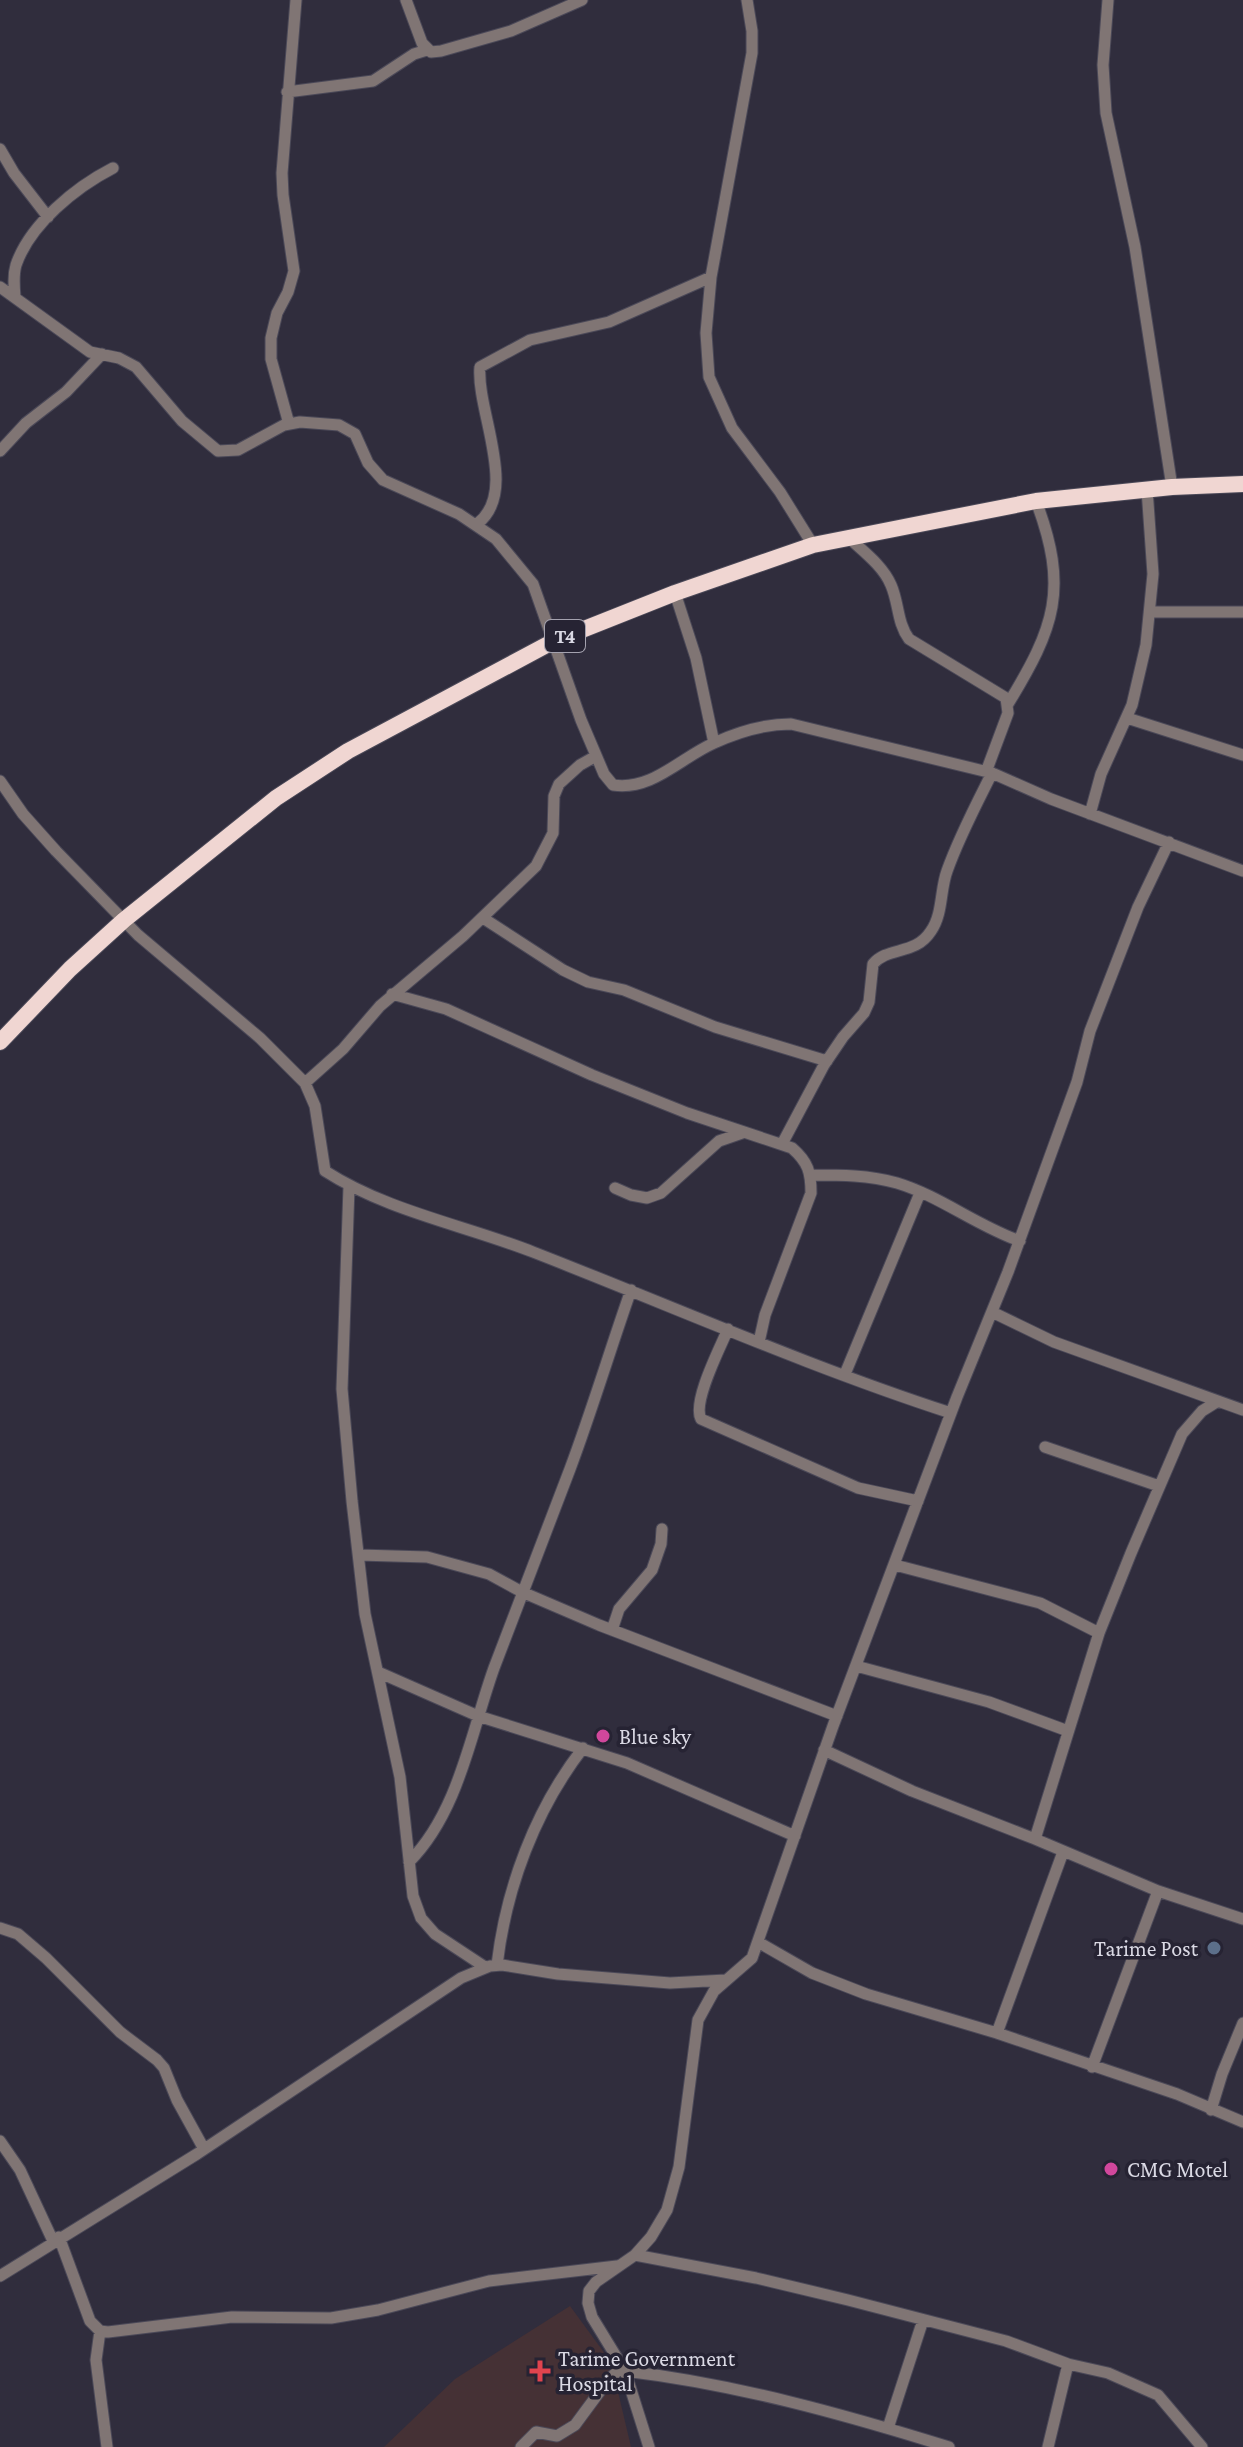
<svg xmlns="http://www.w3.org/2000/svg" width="1243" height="2447" viewBox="0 0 1243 2447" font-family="'Crimson Pro',serif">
<rect width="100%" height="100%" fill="#302d3d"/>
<path fill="#453135" d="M 570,2306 L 611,2362 L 631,2447 L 384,2447 L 455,2379 Z"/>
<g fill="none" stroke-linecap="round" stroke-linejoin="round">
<defs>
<path id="minor" d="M 406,0 L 422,43 L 431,52 L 441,51 L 511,31 L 582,0
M 747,0 L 752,31 L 752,53 L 711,277 L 706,333 L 709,377 L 732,428 L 780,492 L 813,545
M 1108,0 L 1103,65 L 1106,113 L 1135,247 L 1172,487
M 287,92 L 373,81 L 414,54 L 427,50
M 0,149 L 14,173 L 48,217
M 0,287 L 90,352 L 119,358 L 136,367 L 182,421 L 218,451 L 238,450 L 284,425 L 300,422 L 339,425 L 355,434 L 368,463 L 383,480 L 459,514 L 496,539 L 533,584 L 581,720 L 604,774 L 613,785 C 652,791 680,758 714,743 C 738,732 765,724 791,724 L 992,773 L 1051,799 L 1243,871
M 15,297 C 14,286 13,275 16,265 C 30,224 76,187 113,168
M 289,424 L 271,359 L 271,338 L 277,313 L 288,292 L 294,271 L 283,195 L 282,173 L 296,0
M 0,451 L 26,423 L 66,392 L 102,354
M 477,524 C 520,492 476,411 480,367 L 530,340 L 609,322 L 711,277
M 849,538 C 864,552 883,566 891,585 C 899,603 897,623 909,639 L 1006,698 L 1008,713 L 986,772
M 675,593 L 696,658 L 714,743
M 1151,612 L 1243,612
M 1008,704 C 1055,627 1069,589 1036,501
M 1127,718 L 1243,755
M 0,781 L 23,814 L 56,851 L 138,935 L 260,1038 L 305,1083 L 315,1106 L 325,1171 C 387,1211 464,1225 533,1252 C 672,1306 809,1367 951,1413
M 1090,814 L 1101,774 L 1132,705 L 1146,645 L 1153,574 L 1147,489
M 483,918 L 563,970 L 588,982 L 624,990 L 715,1027 L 827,1061
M 392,994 L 446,1009 L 592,1075 L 687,1113 L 792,1148 C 808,1162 811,1172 811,1193 L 765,1315 L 759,1342
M 305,1083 L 343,1049 L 380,1006 L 463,936 L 536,866 L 553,833 L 554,796 L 559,784 L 580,765 L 596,756
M 782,1144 L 824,1065 L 843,1037 L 864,1013 L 869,1002 L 873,964 C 888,946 915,956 931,931 C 943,914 940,890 947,871 C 959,837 976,805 992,773
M 811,1175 C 840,1175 869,1175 897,1183 C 940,1196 977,1226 1020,1241
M 349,1187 L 342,1389 L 352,1501 L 365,1614 L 400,1777 L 413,1896 L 421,1918 L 435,1934 L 485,1967
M 615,1188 L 631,1195 L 647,1198 L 661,1193 L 719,1141 L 742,1133
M 992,1312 L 1054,1342 L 1243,1410
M 728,1329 C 720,1348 692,1402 701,1419 L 858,1488 L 918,1501
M 845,1374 L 920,1193
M 1218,1401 L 1202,1411 L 1182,1434 L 1131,1553 L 1099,1633 L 1035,1839 L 1158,1891 L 1243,1919
M 1045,1447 L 1159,1486
M 359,1555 L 427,1557 L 489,1574 L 522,1592 L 599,1625 L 837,1716
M 895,1565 L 1040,1603 L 1099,1633
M 612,1630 L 619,1609 L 652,1570 L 661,1544 L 662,1529
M 856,1666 L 989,1702 L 1068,1731
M 378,1672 L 478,1716 L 627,1763 L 795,1836
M 824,1750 L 912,1791 L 1035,1839
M 409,1862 C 459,1812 471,1732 494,1668 C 519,1602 545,1535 570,1469 C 592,1410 610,1350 631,1290
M 0,1928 L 18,1934 L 46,1958 L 120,2032 L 157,2060 L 164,2068 L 177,2100 L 204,2149
M 758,1942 L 812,1973 L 866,1994 L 997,2033 L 1177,2094 L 1243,2122
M 497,1965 C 506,1888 535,1810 583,1748
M 997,2033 L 1063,1852
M 1092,2067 L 1158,1891
M 1211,2110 L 1222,2074 L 1243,2023
M 0,2141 L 20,2170 L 53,2241
M 59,2237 L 90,2321 L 100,2331 L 108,2332 L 232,2317 L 331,2318 L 378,2310 L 489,2281 L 617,2266
M 635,2255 L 756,2278 L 848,2300 L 1006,2341 L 1068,2364 L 1108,2373 L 1158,2395 L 1202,2447
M 0,2276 L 197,2154 L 461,1978 L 490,1966 L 502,1965 L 558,1974 L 670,1983 L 726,1980
M 100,2331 L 96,2360 L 107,2447
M 625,2371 C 735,2384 843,2414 949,2447
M 888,2428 L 923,2320
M 521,2447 L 536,2432 L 557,2436 L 575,2425 L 606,2383 L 622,2366
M 649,2447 L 625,2371 L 592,2317 L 588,2303 L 589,2291 L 596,2282 L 635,2255 L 651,2237 L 667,2210 L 679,2167 L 698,2020 L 714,1991 L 752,1958 L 833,1726 L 957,1397 L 1008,1272 L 1077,1082 L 1090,1031 L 1138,907 L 1169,842
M 1048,2447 L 1068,2364"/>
<path id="highway" d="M 0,1042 L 70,969 L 124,920 L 276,798 L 348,751 L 554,641 L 675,593 L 813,545 L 1036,501 L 1172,487 L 1243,484"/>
</defs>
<use href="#minor" stroke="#4b4958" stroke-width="13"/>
<use href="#highway" stroke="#4b4958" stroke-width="18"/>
<use href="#minor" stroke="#807574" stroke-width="11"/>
<use href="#highway" stroke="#f0d6d2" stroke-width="16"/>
</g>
<g fill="#d1479c" stroke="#262333" stroke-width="3">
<circle cx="603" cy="1736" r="8"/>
<circle cx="1111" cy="2169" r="8"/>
</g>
<circle fill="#5c6f8a" stroke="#262333" stroke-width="3" cx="1214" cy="1948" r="8"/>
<path fill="#e0444e" stroke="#262333" stroke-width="3" d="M536 2359h8v8h8v8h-8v8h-8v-8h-8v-8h8z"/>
<g text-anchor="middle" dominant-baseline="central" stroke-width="7" stroke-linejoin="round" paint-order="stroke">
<rect fill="#262333" stroke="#a4a2af" stroke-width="2" x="545" y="620" width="40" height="32" rx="6"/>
<g font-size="20" font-weight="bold" fill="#dad9e4">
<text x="565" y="636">T4</text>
</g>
<g font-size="22" fill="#dad9e4" stroke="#262333" text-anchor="start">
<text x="619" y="1736">Blue sky</text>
<text x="1198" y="1948" text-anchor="end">Tarime Post</text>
<text x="1127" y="2169">CMG Motel</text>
<text x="558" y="2358">Tarime Government<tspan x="558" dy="25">Hospital</tspan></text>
</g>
</g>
</svg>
